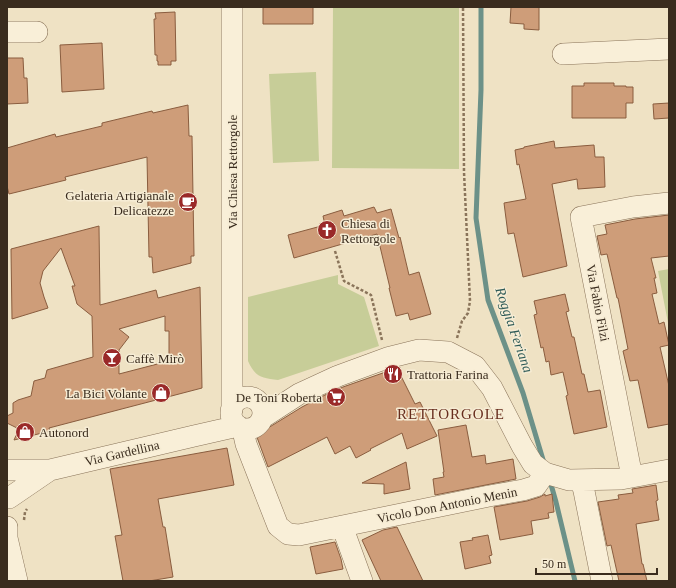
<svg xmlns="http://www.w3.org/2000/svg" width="676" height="588" viewBox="0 0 676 588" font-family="'Times New Roman',serif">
<rect width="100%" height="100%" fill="#efe2c4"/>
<path fill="#c7cd98" d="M 333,7 L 459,7 L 459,169 L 332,168 Z
M 316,72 L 319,161 L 273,163 L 269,74 Z
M 669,269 L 669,328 L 658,271 Z
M 338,275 L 338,284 L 364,297 L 379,346 L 278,380 C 262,378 255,377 248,361 L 248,297 Z"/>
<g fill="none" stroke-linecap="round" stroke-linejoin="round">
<path stroke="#6c9188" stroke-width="5" d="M 481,7 L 481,90 L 476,218 L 488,300 L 523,393 L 544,463
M 550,481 L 556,502 L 575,581"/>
</g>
<path fill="#ce9d79" stroke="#8a5d3f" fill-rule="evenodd" d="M 263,7 L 313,7 L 313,24 L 263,24 Z
M 511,7 L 539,7 L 539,30 L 524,29 L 524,24 L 510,23 Z
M 175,12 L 176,61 L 171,61 L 171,65 L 158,65 L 158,61 L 157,61 L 157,55 L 155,55 L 154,19 L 156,19 L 155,13 Z
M 102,43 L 104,89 L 62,92 L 60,45 Z
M 7,58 L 23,58 L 24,78 L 27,78 L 28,103 L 7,104 Z
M 584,83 L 614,83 L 614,86 L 626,86 L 626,87 L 633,87 L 633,103 L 626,103 L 626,118 L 572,118 L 572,86 L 584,86 Z
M 669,103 L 669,118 L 654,119 L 653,104 Z
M 188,105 L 189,136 L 192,136 L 194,256 L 191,256 L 191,263 L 153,273 L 152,257 L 149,257 L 147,157 L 65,177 L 66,180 L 9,194 L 7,186 L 7,148 L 55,134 L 56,137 L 102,126 L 102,123 L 152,111 L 153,113 Z
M 554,141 L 555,148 L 594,145 L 595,157 L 604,157 L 605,187 L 578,189 L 577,179 L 552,184 L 567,266 L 523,277 L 514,233 L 508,234 L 504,203 L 526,199 L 519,164 L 517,165 L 515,150 L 524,148 L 524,147 Z
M 374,207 L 377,213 L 391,209 L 399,238 L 400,237 L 409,275 L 419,272 L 431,314 L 410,320 L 408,313 L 396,316 L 389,288 L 390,288 L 377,234 L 294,258 L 288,235 L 325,225 L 323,216 L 342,210 L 344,216 Z
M 669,215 L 669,256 L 651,258 L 656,278 L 654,278 L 657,293 L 652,294 L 659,324 L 664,322 L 669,345 L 660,347 L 669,386 L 669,424 L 648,428 L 638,380 L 630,381 L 623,351 L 628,349 L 618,298 L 617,298 L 607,254 L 601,255 L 597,236 L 607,234 L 605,225 L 635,219 Z
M 99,226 L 100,305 L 156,290 L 158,298 L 200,287 L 202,388 L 49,428 L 50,431 L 14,440 L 19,429 L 7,423 L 7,416 L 13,413 L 13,403 L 18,400 L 31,396 L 34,381 L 45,378 L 47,370 L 93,357 L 92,316 L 77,304 L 72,286 L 75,286 L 61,248 L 43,271 L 40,283 L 44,297 L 48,308 L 12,319 L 11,249 ZM 165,316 L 165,331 L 169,331 L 169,361 L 119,374 L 119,350 L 129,337 L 119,329 Z
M 565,294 L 569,311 L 566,312 L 572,337 L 574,337 L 582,374 L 584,374 L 588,392 L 600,390 L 607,427 L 574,434 L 566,396 L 568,395 L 563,372 L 551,375 L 549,361 L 546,362 L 543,347 L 541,348 L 534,315 L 537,314 L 534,301 Z
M 397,368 L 415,404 L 420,402 L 437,436 L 407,449 L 402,433 L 370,449 L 371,450 L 356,458 L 350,446 L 335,454 L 327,437 L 268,467 L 258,440 L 256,435 L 257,429 L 262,430 L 268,428 L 302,407 L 325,395 L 343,387 Z
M 466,425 L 472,457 L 485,455 L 486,464 L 513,459 L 516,479 L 435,495 L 433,479 L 444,477 L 443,472 L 444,472 L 438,430 Z
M 227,448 L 234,485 L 158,499 L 163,527 L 165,527 L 173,577 L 149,581 L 123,581 L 115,536 L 122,535 L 110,469 Z
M 406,462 L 410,489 L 384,494 L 384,484 L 362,483 Z
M 656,485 L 658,500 L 656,501 L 659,520 L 636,524 L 642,564 L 643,564 L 647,581 L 619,581 L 611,545 L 607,546 L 598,502 L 619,499 L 618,495 L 633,493 L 632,489 Z
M 545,494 L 545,496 L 552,494 L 554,512 L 548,513 L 549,518 L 531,521 L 533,534 L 500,540 L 494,507 L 527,501 L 540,497 Z
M 397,527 L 423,581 L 381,581 L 362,540 L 383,530 Z
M 488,535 L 492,555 L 489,556 L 491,563 L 465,569 L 460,542 L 473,540 L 472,538 Z
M 335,542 L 341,559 L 343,569 L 316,574 L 310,547 Z"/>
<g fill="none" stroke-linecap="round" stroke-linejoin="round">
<defs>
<path id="minor" d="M 7,32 L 37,32
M 563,54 L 669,49
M231 413a16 16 0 1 1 32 0a16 16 0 1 1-32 0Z
M 232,410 L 232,7
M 262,418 L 299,394 L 338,376 L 387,358 L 419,350 L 448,352 L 475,366 L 492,388 L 522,446 L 533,464 L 545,473 L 569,480 L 621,479 L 669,470
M 245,429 L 244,435 L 246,444 L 278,526 L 288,534 L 299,535 L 489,496 L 523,490 L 536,486 L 545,473
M 7,470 L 50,470 L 194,436 L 238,426
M 632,477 L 581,217 L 633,207 L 669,203
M 581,480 L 584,491 L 602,581
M 9,498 L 50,470
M 342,526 L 362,581
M 7,527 L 7,538 L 17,581"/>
</defs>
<use href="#minor" stroke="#8a745a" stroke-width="22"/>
<path stroke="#8a745a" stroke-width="2.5" stroke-dasharray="3 2" stroke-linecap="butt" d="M 335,251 L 344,281 L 371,295 L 382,340
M 457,338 L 462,321 L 468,313 L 470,301 L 464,172 L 463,7
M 24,520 L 25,512 L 27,509"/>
<use href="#minor" stroke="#f9efd8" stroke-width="21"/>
</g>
<defs>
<symbol id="cafe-disc" viewBox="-11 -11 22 22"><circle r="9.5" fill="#9a2929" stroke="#f6ecd4"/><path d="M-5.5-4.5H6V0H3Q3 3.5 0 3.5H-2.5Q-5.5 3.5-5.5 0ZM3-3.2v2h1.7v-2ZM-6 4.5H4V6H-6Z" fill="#fff"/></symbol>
<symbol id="church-disc" viewBox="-11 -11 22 22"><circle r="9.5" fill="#9a2929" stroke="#f6ecd4"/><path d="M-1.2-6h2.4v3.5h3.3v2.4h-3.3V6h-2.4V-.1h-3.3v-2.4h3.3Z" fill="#fff"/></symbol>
<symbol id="bar-disc" viewBox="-11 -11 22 22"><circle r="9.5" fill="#9a2929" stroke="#f6ecd4"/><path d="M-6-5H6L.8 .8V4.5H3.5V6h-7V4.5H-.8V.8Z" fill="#fff"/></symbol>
<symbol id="restaurant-disc" viewBox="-11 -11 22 22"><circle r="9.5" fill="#9a2929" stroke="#f6ecd4"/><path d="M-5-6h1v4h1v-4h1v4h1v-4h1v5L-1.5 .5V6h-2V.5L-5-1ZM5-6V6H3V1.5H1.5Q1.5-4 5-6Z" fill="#fff"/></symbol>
<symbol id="shop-disc" viewBox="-11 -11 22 22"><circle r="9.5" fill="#9a2929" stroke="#f6ecd4"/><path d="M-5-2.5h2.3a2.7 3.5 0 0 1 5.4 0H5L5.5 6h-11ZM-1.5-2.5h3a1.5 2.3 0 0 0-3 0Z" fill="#fff"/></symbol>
<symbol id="supermarket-disc" viewBox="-11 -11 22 22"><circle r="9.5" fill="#9a2929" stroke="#f6ecd4"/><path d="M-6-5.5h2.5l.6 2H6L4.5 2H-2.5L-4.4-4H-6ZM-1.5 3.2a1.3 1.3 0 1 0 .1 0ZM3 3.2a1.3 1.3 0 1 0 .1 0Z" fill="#fff"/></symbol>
</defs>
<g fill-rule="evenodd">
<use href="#cafe-disc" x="177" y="191" width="22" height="22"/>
<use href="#church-disc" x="316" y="219" width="22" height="22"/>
<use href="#bar-disc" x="101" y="347" width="22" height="22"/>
<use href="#restaurant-disc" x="382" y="363" width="22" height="22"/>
<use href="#shop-disc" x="150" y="382" width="22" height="22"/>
<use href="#supermarket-disc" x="325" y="386" width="22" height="22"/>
<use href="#shop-disc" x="14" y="421" width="22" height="22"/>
</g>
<g text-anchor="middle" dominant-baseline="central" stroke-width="3" stroke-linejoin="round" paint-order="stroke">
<g font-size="13" fill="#3a2c1e" stroke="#f6ecd4">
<text transform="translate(232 172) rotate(-90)">Via Chiesa Rettorgole</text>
<text transform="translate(598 303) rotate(79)">Via Fabio Filzi</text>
<text transform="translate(122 453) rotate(-13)">Via Gardellina</text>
<text transform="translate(447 505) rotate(-11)">Vicolo Don Antonio Menin</text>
</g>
<g font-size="13" fill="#3a2c1e" stroke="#f6ecd4" text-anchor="start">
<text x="174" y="195" text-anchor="end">Gelateria Artigianale<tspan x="174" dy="15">Delicatezze</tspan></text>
<text x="341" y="223">Chiesa di<tspan x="341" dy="15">Rettorgole</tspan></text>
<text x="126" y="358">Caffè Mirò</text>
<text x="407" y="374">Trattoria Farina</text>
<text x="147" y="393" text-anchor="end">La Bici Volante</text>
<text x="322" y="397" text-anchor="end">De Toni Roberta</text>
<text x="39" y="432">Autonord</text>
</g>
<g font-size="14" font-style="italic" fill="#2d5a57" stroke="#f6ecd4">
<text transform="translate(514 330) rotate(71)">Roggia Feriana</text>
</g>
<g font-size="15" letter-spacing="1" fill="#672d1d" stroke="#f6ecd4">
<text x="451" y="414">RETTORGOLE</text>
</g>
</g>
<rect width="676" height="588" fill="none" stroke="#3a2c1e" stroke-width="16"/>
<path d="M536 568v6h121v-6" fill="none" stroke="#3a2c1e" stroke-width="2"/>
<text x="542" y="568" font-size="12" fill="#3a2c1e" stroke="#f6ecd4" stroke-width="3" paint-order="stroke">50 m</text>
</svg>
